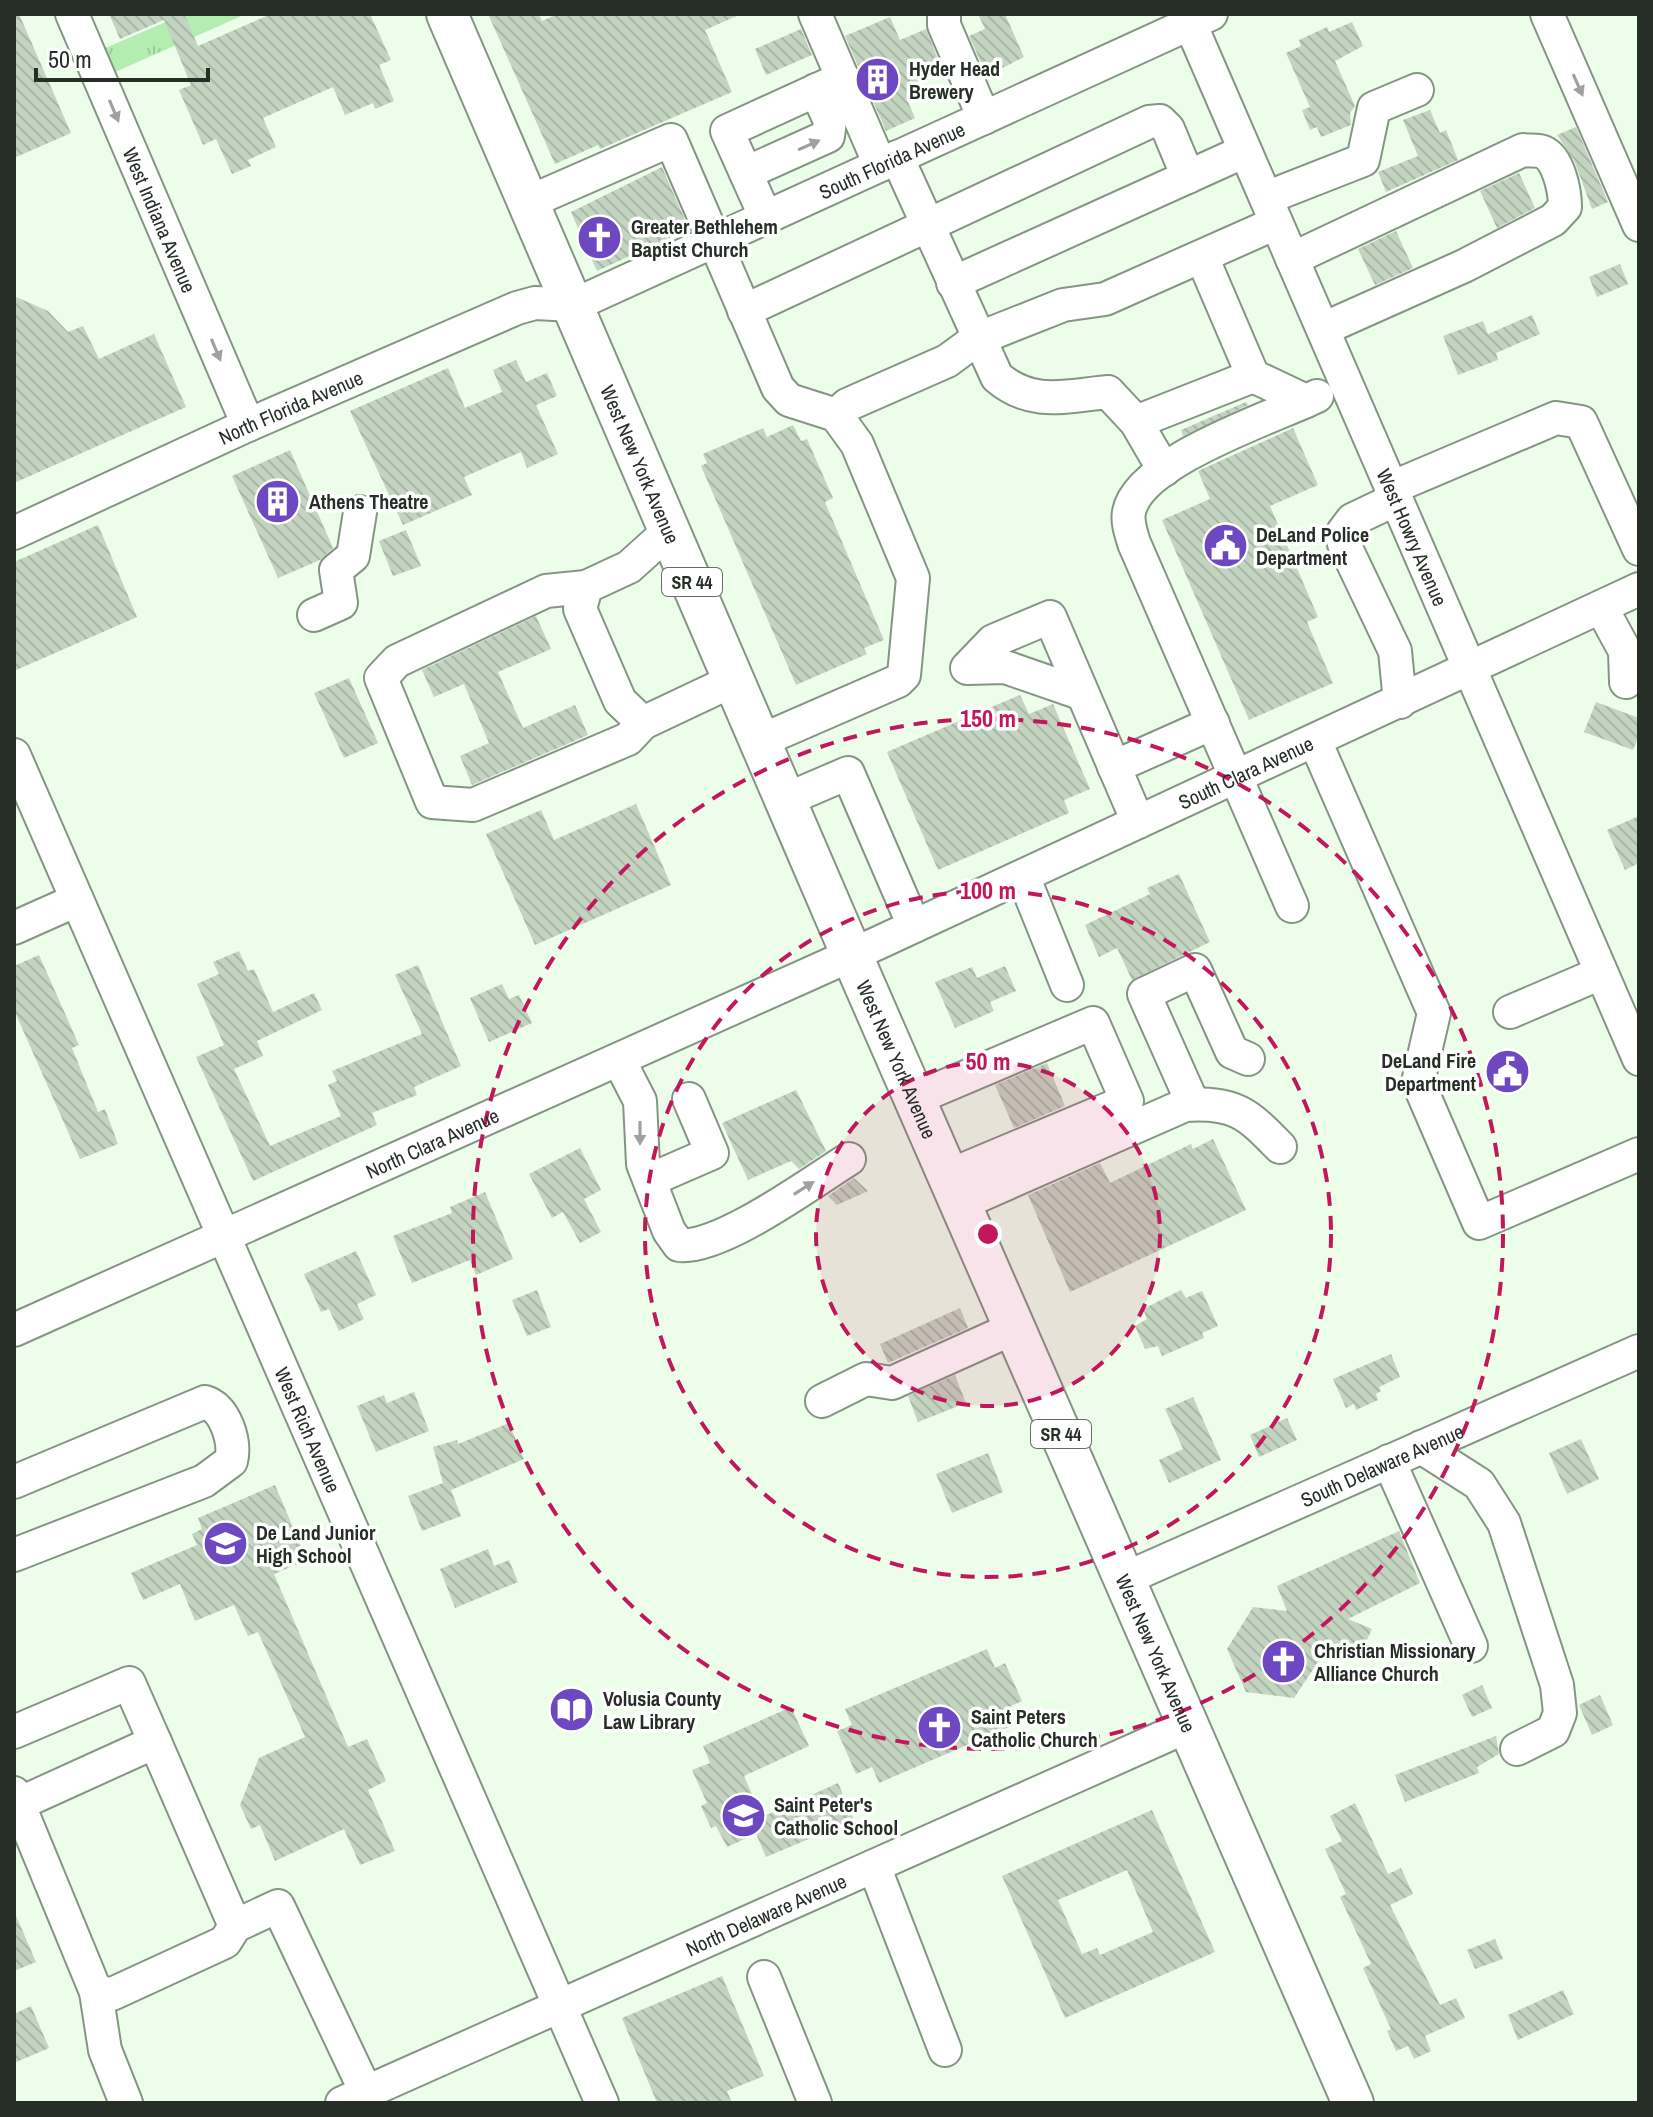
<svg xmlns="http://www.w3.org/2000/svg" width="1653" height="2117" viewBox="0 0 1653 2117" font-family="'Archivo Narrow',sans-serif">
<defs>
<pattern id="park-tufts" width="24" height="20" patternUnits="userSpaceOnUse" patternTransform="scale(2)"><rect width="24" height="20" fill="#b3edaf"/><path d="M3 7l-1-3M5 7V3M7 7l1-3M15 17l-1-3M17 17v-4M19 17l1-3" fill="none" stroke="#9acc97"/></pattern>
<pattern id="building-back-hatch" width="6" height="6" patternUnits="userSpaceOnUse" patternTransform="scale(2)"><rect width="6" height="6" fill="#c3d4c1"/><path d="M-1 5l2 2M0 0l6 6M5-1l2 2" fill="none" stroke="#a8b6a6"/></pattern>
</defs>
<rect width="100%" height="100%" fill="#ecfeea"/>
<path fill="url(#park-tufts)" d="M 184,14 L 246,14 L 113,73 L 103,49 Z"/>
<path fill="url(#building-back-hatch)" fill-rule="evenodd" d="M 14,14 L 19,14 L 71,133 L 14,158 Z
M 109,14 L 184,14 L 198,46 L 271,14 L 370,14 L 391,60 L 379,65 L 394,101 L 375,109 L 373,103 L 345,115 L 333,87 L 263,118 L 276,147 L 248,160 L 251,166 L 232,174 L 216,139 L 203,145 L 179,90 L 191,85 L 164,20 L 120,39 Z
M 488,14 L 539,14 L 542,21 L 558,14 L 741,14 L 705,30 L 732,92 L 600,149 L 598,145 L 555,164 Z
M 978,14 L 1005,14 L 1024,57 L 987,76 L 969,36 L 985,29 Z
M 890,17 L 900,40 L 926,29 L 938,59 L 913,70 L 922,90 L 906,97 L 915,118 L 886,131 L 845,36 Z
M 1352,22 L 1363,46 L 1335,61 L 1355,106 L 1350,113 L 1351,125 L 1321,137 L 1317,127 L 1310,130 L 1302,110 L 1310,107 L 1286,53 L 1301,46 L 1299,40 L 1327,27 L 1329,32 Z
M 801,29 L 812,55 L 766,75 L 755,49 Z
M 1430,110 L 1440,133 L 1446,130 L 1458,160 L 1386,192 L 1378,172 L 1418,156 L 1403,120 Z
M 1576,127 L 1608,202 L 1592,209 L 1574,160 L 1557,135 Z
M 662,167 L 689,229 L 597,271 L 571,212 Z
M 1519,173 L 1535,208 L 1497,228 L 1480,191 Z
M 1396,231 L 1413,268 L 1375,285 L 1358,249 Z
M 1620,264 L 1628,284 L 1597,297 L 1589,277 Z
M 14,296 L 48,311 L 68,332 L 83,326 L 99,359 L 154,334 L 186,407 L 14,483 Z
M 1532,315 L 1540,334 L 1496,353 L 1498,360 L 1458,375 L 1443,336 L 1483,321 L 1488,334 Z
M 516,360 L 526,382 L 547,373 L 557,396 L 536,405 L 558,454 L 527,468 L 521,452 L 464,477 L 472,495 L 403,525 L 350,411 L 448,368 L 465,408 L 502,392 L 493,370 Z
M 1246,402 L 1248,405 L 1183,436 L 1181,430 Z
M 793,425 L 801,441 L 807,439 L 833,498 L 825,502 L 884,640 L 864,648 L 867,654 L 796,685 L 701,466 L 707,463 L 703,454 L 763,428 L 767,437 Z
M 1293,428 L 1318,485 L 1270,506 L 1318,617 L 1307,622 L 1333,683 L 1249,720 L 1162,520 L 1210,499 L 1198,471 Z
M 290,450 L 333,548 L 320,560 L 278,578 L 232,476 Z
M 98,525 L 137,617 L 14,671 L 14,562 Z
M 406,530 L 421,566 L 393,576 L 379,541 Z
M 536,616 L 551,649 L 498,672 L 523,728 L 575,705 L 588,735 L 472,785 L 460,756 L 489,743 L 464,684 L 434,697 L 422,670 Z
M 349,678 L 378,743 L 344,758 L 314,693 Z
M 1020,695 L 1029,714 L 1053,704 L 1090,789 L 1064,800 L 1069,813 L 938,870 L 887,752 Z
M 1596,702 L 1639,718 L 1639,735 L 1633,750 L 1584,732 Z
M 636,804 L 671,885 L 535,945 L 486,834 L 541,810 L 554,840 Z
M 1639,816 L 1639,863 L 1625,870 L 1607,830 Z
M 1179,874 L 1210,942 L 1132,980 L 1117,948 L 1099,957 L 1085,925 L 1150,894 L 1147,888 Z
M 239,951 L 248,971 L 254,969 L 273,1012 L 314,993 L 322,1010 L 257,1041 L 263,1056 L 234,1069 L 270,1146 L 341,1116 L 328,1085 L 337,1081 L 332,1071 L 422,1034 L 395,975 L 418,965 L 461,1066 L 414,1087 L 417,1095 L 372,1113 L 377,1125 L 253,1181 L 196,1057 L 224,1045 L 197,984 L 219,974 L 213,962 Z
M 39,955 L 79,1045 L 72,1048 L 98,1112 L 105,1109 L 118,1144 L 80,1159 L 14,1010 L 14,966 Z
M 1005,966 L 1016,991 L 990,1002 L 994,1011 L 955,1028 L 935,982 L 972,967 L 977,978 Z
M 502,984 L 509,999 L 519,995 L 532,1023 L 489,1042 L 470,998 Z
M 1047,1063 L 1065,1106 L 1014,1128 L 995,1085 Z
M 796,1090 L 826,1151 L 799,1169 L 791,1161 L 748,1180 L 722,1123 Z
M 1213,1139 L 1246,1210 L 1070,1292 L 1028,1195 L 1100,1163 L 1110,1183 L 1191,1144 L 1193,1149 Z
M 580,1148 L 601,1190 L 584,1199 L 601,1232 L 580,1243 L 563,1212 L 552,1218 L 529,1174 Z
M 854,1178 L 868,1191 L 837,1205 L 828,1196 Z
M 485,1192 L 513,1259 L 476,1275 L 470,1260 L 412,1283 L 393,1236 L 452,1213 L 450,1207 Z
M 356,1251 L 376,1295 L 357,1304 L 364,1319 L 339,1331 L 329,1309 L 321,1312 L 304,1274 Z
M 537,1290 L 551,1327 L 527,1336 L 512,1300 Z
M 1181,1290 L 1186,1298 L 1202,1291 L 1218,1326 L 1202,1333 L 1204,1338 L 1162,1356 L 1158,1346 L 1145,1349 L 1135,1326 L 1147,1319 L 1143,1309 Z
M 960,1308 L 968,1328 L 888,1363 L 880,1344 Z
M 1391,1354 L 1400,1377 L 1379,1387 L 1381,1391 L 1376,1394 L 1378,1400 L 1356,1410 L 1354,1404 L 1346,1408 L 1333,1379 Z
M 955,1375 L 966,1403 L 918,1422 L 908,1396 Z
M 414,1392 L 429,1431 L 376,1452 L 357,1406 L 384,1395 L 387,1403 Z
M 1193,1397 L 1221,1460 L 1169,1483 L 1159,1460 L 1183,1449 L 1165,1409 Z
M 1287,1418 L 1297,1440 L 1259,1457 L 1250,1435 Z
M 509,1423 L 524,1459 L 451,1490 L 461,1516 L 422,1531 L 408,1496 L 443,1483 L 433,1447 L 457,1440 L 458,1444 Z
M 1581,1439 L 1599,1479 L 1567,1494 L 1549,1453 Z
M 988,1453 L 1003,1492 L 952,1513 L 936,1474 Z
M 275,1485 L 307,1560 L 274,1574 L 348,1747 L 367,1739 L 386,1781 L 368,1790 L 395,1851 L 360,1865 L 344,1829 L 275,1861 L 260,1825 L 251,1829 L 240,1805 L 259,1758 L 305,1737 L 258,1632 L 248,1636 L 234,1605 L 195,1621 L 180,1584 L 143,1600 L 131,1573 L 197,1545 L 192,1534 L 202,1529 L 198,1518 Z
M 1399,1531 L 1420,1583 L 1348,1619 L 1372,1629 L 1364,1646 L 1359,1644 L 1322,1656 L 1294,1698 L 1246,1692 L 1227,1649 L 1253,1607 L 1287,1611 L 1277,1586 Z
M 488,1549 L 494,1566 L 509,1560 L 518,1582 L 455,1608 L 440,1569 Z
M 987,1649 L 995,1668 L 1005,1663 L 1022,1701 L 1011,1706 L 1018,1723 L 879,1783 L 872,1767 L 856,1774 L 837,1731 L 852,1725 L 845,1709 Z
M 1482,1685 L 1492,1708 L 1472,1717 L 1462,1695 Z
M 1600,1695 L 1613,1725 L 1592,1735 L 1579,1705 Z
M 791,1707 L 809,1746 L 744,1776 L 762,1817 L 838,1783 L 854,1820 L 766,1857 L 756,1834 L 727,1847 L 716,1826 L 711,1828 L 701,1806 L 707,1803 L 692,1770 L 710,1763 L 703,1746 Z
M 1496,1736 L 1499,1754 L 1477,1767 L 1479,1773 L 1405,1802 L 1395,1775 Z
M 1355,1803 L 1388,1874 L 1401,1868 L 1413,1894 L 1390,1905 L 1440,2005 L 1456,1998 L 1465,2018 L 1425,2036 L 1431,2051 L 1414,2059 L 1408,2046 L 1396,2051 L 1387,2031 L 1391,2029 L 1363,1968 L 1371,1964 L 1340,1897 L 1346,1894 L 1325,1849 L 1342,1841 L 1330,1816 Z
M 1152,1810 L 1215,1952 L 1065,2018 L 1002,1876 ZM 1127,1870 L 1153,1932 L 1100,1955 L 1097,1948 L 1082,1954 L 1058,1900 Z
M 14,1911 L 36,1962 L 14,1971 Z
M 1495,1939 L 1503,1959 L 1475,1969 L 1467,1950 Z
M 722,1976 L 764,2076 L 727,2091 L 732,2103 L 657,2103 L 622,2018 Z
M 1563,1990 L 1574,2014 L 1518,2040 L 1508,2015 Z
M 31,2006 L 49,2048 L 14,2063 L 14,2014 Z"/>
<g fill="none" stroke-linecap="round" stroke-linejoin="round">
<defs>
<g id="minor">
<path id="s1" d="M 72,14 L 248,425"/>
<path d="M 815,14 L 880,165"/>
<path d="M 944,14 L 944,25 L 984,118"/>
<path id="s2" d="M 1186,14 L 1639,1059"/>
<path d="M 1547,14 L 1639,225"/>
<path d="M 897,157 L 997,377 C 1032,407 1065,396 1108,392 L 1136,422 L 1164,470"/>
<path d="M 746,173 L 828,136 L 830,121 L 816,90"/>
<path d="M 1266,198 L 1363,160 L 1374,108 L 1417,90"/>
<path d="M 529,202 L 671,140 L 778,388 L 789,400 L 836,415 L 857,444 L 913,578 L 904,675 L 898,681 L 760,741"/>
<path d="M 766,218 L 727,131 L 843,78"/>
<path d="M 1202,257 L 1253,376 L 1306,401 L 1317,396"/>
<path d="M 1292,259 L 1523,150 C 1529,151 1538,150 1543,152 C 1559,159 1565,192 1565,207 L 1553,220 L 1464,266 L 1323,329"/>
<path d="M 953,283 L 1245,151"/>
<path d="M 744,311 L 1149,122 L 1160,121 L 1168,129 L 1188,177"/>
<path d="M 836,415 L 847,405 L 947,361 L 977,339 L 1063,305 L 1105,299 L 1276,223"/>
<path d="M 1136,422 L 1253,376"/>
<path d="M 1391,488 L 1556,418 L 1581,422 L 1639,549"/>
<path d="M 1396,499 L 1352,520 L 1343,532 L 1344,544 L 1395,651 L 1400,702"/>
<path d="M 670,530 L 629,567 L 586,587 L 580,609 L 620,701 L 643,723 L 734,680"/>
<path id="s3" d="M 14,533 L 248,425 L 517,308 L 535,303 L 574,305 L 1211,14"/>
<path d="M 586,587 L 546,591 L 397,661 L 381,678 L 432,802 L 473,805 L 628,739 L 643,723"/>
<path d="M 1601,607 L 1625,651 L 1626,682"/>
<path d="M 314,615 L 341,603 L 336,570 L 353,556 L 360,512"/>
<path d="M 1083,694 L 1005,667 L 967,668 L 993,641 L 1050,617 L 1138,822"/>
<path d="M 1315,741 L 1434,1013 L 1418,1082 L 1479,1223 L 1639,1154"/>
<path id="s4" d="M 14,755 L 602,2103"/>
<path d="M 1114,767 L 1213,723"/>
<path d="M 785,800 L 848,773 L 914,926"/>
<path d="M 1023,876 L 1067,985"/>
<path d="M 1292,906 L 1134,543 C 1131,533 1127,522 1129,512 C 1138,463 1264,420 1306,401"/>
<path d="M 14,928 L 77,900"/>
<path d="M 1510,1012 L 1601,973"/>
<path d="M 619,1060 L 640,1101 L 643,1164 L 669,1231 L 679,1245 C 720,1250 812,1182 849,1159"/>
<path d="M 914,1099 L 1093,1023 L 1127,1101 L 948,1176"/>
<path d="M 1193,1104 L 1144,994 L 1195,970 L 1232,1052 L 1248,1059"/>
<path d="M 650,1180 L 712,1153 L 689,1099"/>
<path d="M 960,1204 L 1185,1105 C 1235,1102 1247,1113 1280,1147"/>
<path id="s5" d="M 14,1330 L 878,943 L 1639,589"/>
<path d="M 822,1401 L 866,1379 L 892,1383 L 1014,1328"/>
<path d="M 1421,1447 L 1479,1484 L 1504,1523 L 1557,1685 L 1560,1713 L 1553,1731 L 1517,1749"/>
<path d="M 1389,1461 L 1471,1646"/>
<path d="M 14,1482 L 205,1402 C 225,1408 236,1441 231,1461 L 204,1481 L 14,1555"/>
<path id="s6" d="M 1124,1579 L 1639,1351"/>
<path d="M 14,1732 L 129,1683 L 155,1742"/>
<path d="M 14,1793 L 96,1992 L 112,1994 L 225,1942 L 235,1926"/>
<path d="M 14,1806 L 155,1742 L 235,1926 L 278,1906 L 366,2092"/>
<path d="M 874,1866 L 945,2050"/>
<path d="M 764,1977 L 815,2103"/>
<path d="M 96,1992 L 105,2050 L 126,2103"/>
<path id="s7" d="M 342,2103 L 1188,1726"/>
</g>
<g id="major">
<path id="s8" d="M 447,14 L 863,981 L 1353,2103"/>
</g>
</defs>
<use href="#minor" stroke="#859584" stroke-width="36"/>
<use href="#major" stroke="#859584" stroke-width="44"/>
<use href="#minor" stroke="#fff" stroke-width="32"/>
<use href="#major" stroke="#fff" stroke-width="40"/>
</g>
<defs><path id="oneway-solid" d="M-6-.8H1V-3.2L6.5 0L1 3.2V.8H-6Z" transform="scale(2)"/></defs>
<g fill="#9ea19e">
<use href="#oneway-solid" transform="translate(1578 85) rotate(66)"/>
<use href="#oneway-solid" transform="translate(114 111) rotate(67)"/>
<use href="#oneway-solid" transform="translate(809 145) rotate(-24)"/>
<use href="#oneway-solid" transform="translate(216 350) rotate(67)"/>
<use href="#oneway-solid" transform="translate(640 1133) rotate(90)"/>
<use href="#oneway-solid" transform="translate(804 1188) rotate(-32)"/>
</g>
<circle cx="988" cy="1234" r="172" fill="#c2185b" fill-opacity=".12"/>
<g fill="none" stroke="#c2185b" stroke-width="4" stroke-dasharray="14 10">
<circle cx="988" cy="1234" r="172"/>
<circle cx="988" cy="1234" r="343"/>
<circle cx="988" cy="1234" r="515"/>
</g>
<defs>
<symbol id="building-disc" viewBox="-11 -11 22 22"><circle r="9.5" fill="#6d48c1" stroke="#fff"/><path d="M-4-6H4V6H1V3H-1V6H-4ZM-2.5-4.3h1.7v1.8h-1.7ZM.8-4.3h1.7v1.8H.8ZM-2.5-1h1.7V.8h-1.7ZM.8-1h1.7V.8H.8Z" fill="#fff"/></symbol>
<symbol id="church-disc" viewBox="-11 -11 22 22"><circle r="9.5" fill="#6d48c1" stroke="#fff"/><path d="M-1.2-6h2.4v3.5h3.3v2.4h-3.3V6h-2.4V-.1h-3.3v-2.4h3.3Z" fill="#fff"/></symbol>
<symbol id="civic-disc" viewBox="-11 -11 22 22"><circle r="9.5" fill="#6d48c1" stroke="#fff"/><path d="M-.6-6.5H3V-4.5H.6V-3L4-1V1h2V6H-6V1h2V-1L-.6-3ZM-1.2 2.5V6h2.4V2.5Z" fill="#fff"/></symbol>
<symbol id="school-disc" viewBox="-11 -11 22 22"><circle r="9.5" fill="#6d48c1" stroke="#fff"/><path d="M0-5L7-2L0 1L-7-2ZM-4 1L0 2.5L4 1V4Q0 6-4 4Z" fill="#fff"/></symbol>
<symbol id="library-disc" viewBox="-11 -11 22 22"><circle r="9.5" fill="#6d48c1" stroke="#fff"/><path d="M-6-4Q-3-5.5-.7-3.5V5Q-3 3-6 4ZM6-4Q3-5.5 .7-3.5V5Q3 3 6 4Z" fill="#fff"/></symbol>
</defs>
<g fill-rule="evenodd">
<use href="#building-disc" x="852" y="54" width="51" height="51"/>
<use href="#church-disc" x="574" y="212" width="51" height="51"/>
<use href="#building-disc" x="252" y="476" width="51" height="51"/>
<use href="#civic-disc" x="1200" y="520" width="51" height="51"/>
<use href="#civic-disc" x="1482" y="1046" width="51" height="51"/>
<use href="#school-disc" x="200" y="1518" width="51" height="51"/>
<use href="#church-disc" x="1258" y="1636" width="51" height="51"/>
<use href="#library-disc" x="546" y="1684" width="51" height="51"/>
<use href="#church-disc" x="914" y="1702" width="51" height="51"/>
<use href="#school-disc" x="718" y="1790" width="51" height="51"/>
</g>
<g text-anchor="middle" dominant-baseline="central" stroke-width="7" stroke-linejoin="round" paint-order="stroke">
<g fill="#fff" stroke="#686d68" stroke-width="2">
<rect x="662" y="568" width="60" height="28" rx="6"/>
<rect x="1031" y="1420" width="60" height="28" rx="6"/>
</g>
<g font-size="18" font-weight="bold" fill="#272e27">
<text x="692" y="582">SR 44</text>
<text x="1061" y="1434">SR 44</text>
</g>
<g font-size="20" font-weight="bold" fill="#272e27" stroke="#fff" text-anchor="start">
<text x="909" y="68">Hyder Head<tspan x="909" dy="23">Brewery</tspan></text>
<text x="631" y="226">Greater Bethlehem<tspan x="631" dy="23">Baptist Church</tspan></text>
<text x="309" y="501">Athens Theatre</text>
<text x="1256" y="534">DeLand Police<tspan x="1256" dy="23">Department</tspan></text>
<text x="1476" y="1060" text-anchor="end">DeLand Fire<tspan x="1476" dy="23">Department</tspan></text>
<text x="256" y="1532">De Land Junior<tspan x="256" dy="23">High School</tspan></text>
<text x="1314" y="1650">Christian Missionary<tspan x="1314" dy="23">Alliance Church</tspan></text>
<text x="603" y="1698">Volusia County<tspan x="603" dy="23">Law Library</tspan></text>
<text x="971" y="1716">Saint Peters<tspan x="971" dy="23">Catholic Church</tspan></text>
<text x="774" y="1804">Saint Peter's<tspan x="774" dy="23">Catholic School</tspan></text>
</g>
<g font-size="20" fill="#272e27" stroke="#fff">
<text stroke="none"><textPath href="#s3" startOffset="958">South Florida Avenue</textPath></text>
<text stroke="none"><textPath href="#s1" startOffset="224">West Indiana Avenue</textPath></text>
<text stroke="none"><textPath href="#s3" startOffset="304">North Florida Avenue</textPath></text>
<text stroke="none"><textPath href="#s8" startOffset="490">West New York Avenue</textPath></text>
<text stroke="none"><textPath href="#s2" startOffset="570">West Howry Avenue</textPath></text>
<text stroke="none"><textPath href="#s5" startOffset="1352">South Clara Avenue</textPath></text>
<text stroke="none"><textPath href="#s8" startOffset="1138">West New York Avenue</textPath></text>
<text stroke="none"><textPath href="#s5" startOffset="458">North Clara Avenue</textPath></text>
<text stroke="none"><textPath href="#s4" startOffset="736">West Rich Avenue</textPath></text>
<text stroke="none"><textPath href="#s6" startOffset="282">South Delaware Avenue</textPath></text>
<text stroke="none"><textPath href="#s8" startOffset="1786">West New York Avenue</textPath></text>
<text stroke="none"><textPath href="#s7" startOffset="464">North Delaware Avenue</textPath></text>
</g>
</g>
<circle cx="988" cy="1234" r="12" fill="#c2185b" stroke="#fff" stroke-width="4"/>
<g font-size="24" text-anchor="middle" font-weight="bold" fill="#c2185b" stroke="#fff" stroke-width="7" stroke-linejoin="round" paint-order="stroke">
<text x="988" y="727">150 m</text>
<text x="988" y="899">100 m</text>
<text x="988" y="1070">50 m</text>
</g>
<rect width="1653" height="2117" fill="none" stroke="#272e27" stroke-width="32"/>
<path d="M36 68v12h172v-12" fill="none" stroke="#272e27" stroke-width="4"/>
<text x="48" y="68" font-size="24" fill="#272e27" stroke="#ffffff" stroke-width="6" paint-order="stroke">50 m</text>
</svg>
